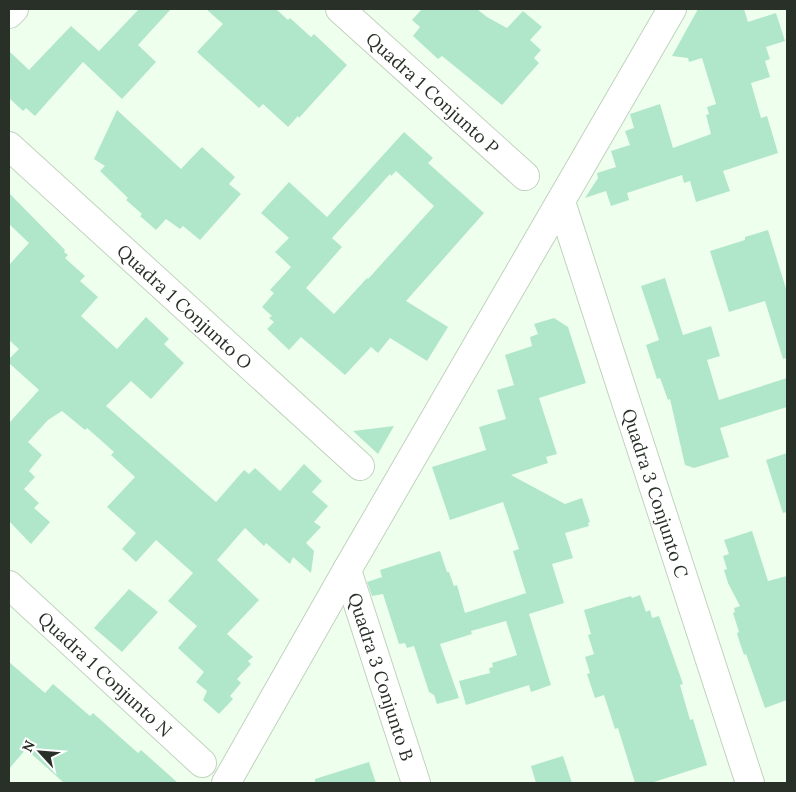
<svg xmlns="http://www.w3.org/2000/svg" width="796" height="792" viewBox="0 0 796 792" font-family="Lora,serif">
<rect width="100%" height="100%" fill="#efffed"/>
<path fill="#b0e7cb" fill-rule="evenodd" d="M 139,9 L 171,9 L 138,45 L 156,62 L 122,99 L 83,62 L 35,116 L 26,108 L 23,111 L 9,98 L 9,51 L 29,70 L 71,26 L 99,51 Z
M 206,9 L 276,9 L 288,20 L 290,18 L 311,37 L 314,34 L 347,65 L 299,118 L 298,116 L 288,127 L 263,104 L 259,108 L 197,52 L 223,24 Z
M 422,9 L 477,9 L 487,17 L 507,28 L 523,11 L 542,27 L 530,40 L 541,50 L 534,58 L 539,63 L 502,105 L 442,56 L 438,59 L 413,36 L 420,27 L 412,20 Z
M 698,9 L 744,9 L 748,22 L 776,13 L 785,41 L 766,47 L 770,59 L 765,61 L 770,77 L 751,83 L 761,118 L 767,116 L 778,153 L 723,171 L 730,191 L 696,202 L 690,181 L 684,183 L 682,175 L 627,193 L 629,200 L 611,206 L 606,191 L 585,198 L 598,178 L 597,173 L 616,167 L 611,151 L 630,145 L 625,131 L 634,128 L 630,114 L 660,104 L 673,148 L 711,134 L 706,115 L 709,114 L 707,107 L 716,104 L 702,58 L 689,62 L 688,58 L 672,56 Z
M 117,110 L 181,169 L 202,147 L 235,177 L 229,184 L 241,194 L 200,240 L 183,226 L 180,229 L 166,219 L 156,230 L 140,216 L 142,214 L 126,200 L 128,198 L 100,171 L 105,166 L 94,159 Z
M 404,132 L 433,158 L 428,163 L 484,213 L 406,301 L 448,327 L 427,361 L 390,338 L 378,353 L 371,347 L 345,375 L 301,337 L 289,350 L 267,329 L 274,322 L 269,318 L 272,316 L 262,307 L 274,293 L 270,290 L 291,267 L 275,252 L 289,238 L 261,213 L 289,182 L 327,217 ZM 396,171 L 434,206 L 368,279 L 367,278 L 334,314 L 306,288 L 342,247 L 332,238 L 390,174 L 391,176 Z
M 9,193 L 65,250 L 64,252 L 68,255 L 65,258 L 85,276 L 80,281 L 98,297 L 81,316 L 117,349 L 146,317 L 169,339 L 164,344 L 184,363 L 151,399 L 131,381 L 106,406 L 216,502 L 244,470 L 249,474 L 255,468 L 280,491 L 304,464 L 322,481 L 312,492 L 328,506 L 314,522 L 321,527 L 306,543 L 314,551 L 311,573 L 293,557 L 290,564 L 266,543 L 264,546 L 245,528 L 217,560 L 259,600 L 227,634 L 253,657 L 248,661 L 251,664 L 237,679 L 241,683 L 230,696 L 233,699 L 219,714 L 203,700 L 207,691 L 196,682 L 204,672 L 178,648 L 197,626 L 168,601 L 193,573 L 156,540 L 136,562 L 122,549 L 136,533 L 107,507 L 135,477 L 111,455 L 114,452 L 87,428 L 85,430 L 62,411 L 48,420 L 28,442 L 42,455 L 29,471 L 35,477 L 24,489 L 39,503 L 34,508 L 50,522 L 31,544 L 9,521 L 9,423 L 39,390 L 9,363 L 9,359 L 19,349 L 9,340 L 9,265 L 29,243 L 9,224 Z
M 768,230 L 787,292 L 787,358 L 783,359 L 765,301 L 729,312 L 710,251 L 745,240 L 745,237 Z
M 665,278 L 683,335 L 711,326 L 720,356 L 707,360 L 719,400 L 787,378 L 787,407 L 720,428 L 729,457 L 694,468 L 685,465 L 670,399 L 668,400 L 660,378 L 657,379 L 646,345 L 659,340 L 641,286 Z
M 554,318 L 568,327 L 586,383 L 539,398 L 557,454 L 546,457 L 548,463 L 511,475 L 565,504 L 582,498 L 590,522 L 588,523 L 589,526 L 565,533 L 573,558 L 552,564 L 564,603 L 529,614 L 551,685 L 531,692 L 529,685 L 466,705 L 459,681 L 490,673 L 489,668 L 493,667 L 492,663 L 517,655 L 506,621 L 471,631 L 472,634 L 440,644 L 459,698 L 437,704 L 434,695 L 429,692 L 414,646 L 407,648 L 405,643 L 399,644 L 383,594 L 372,596 L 367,582 L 382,577 L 380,570 L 440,551 L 447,572 L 449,572 L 454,586 L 457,585 L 465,613 L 526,593 L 513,551 L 519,549 L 503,502 L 450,520 L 432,467 L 486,450 L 479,427 L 506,419 L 497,390 L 514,385 L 505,355 L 532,346 L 530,337 L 538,334 L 534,324 Z
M 394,426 L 378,454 L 353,431 Z
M 787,453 L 787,512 L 783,513 L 766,460 Z
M 752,531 L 768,581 L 787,576 L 787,700 L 765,708 L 746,654 L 744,655 L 738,637 L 737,633 L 739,632 L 733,613 L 735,612 L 734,608 L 740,606 L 728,583 L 724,570 L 727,569 L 723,556 L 729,554 L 724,540 Z
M 129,589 L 158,612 L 122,652 L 94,628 Z
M 640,595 L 646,612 L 650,610 L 652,618 L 659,616 L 683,684 L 680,685 L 690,720 L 693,719 L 707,765 L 651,783 L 635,783 L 618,728 L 615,729 L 604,695 L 595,698 L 587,674 L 590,673 L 585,657 L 594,654 L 588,635 L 591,634 L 584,610 L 631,596 L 632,598 Z
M 9,662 L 45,693 L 53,684 L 90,716 L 93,713 L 138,753 L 141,750 L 178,783 L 64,783 L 26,749 L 9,769 Z
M 563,756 L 572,783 L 536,783 L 531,766 Z
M 369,762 L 376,783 L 315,783 L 315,779 Z"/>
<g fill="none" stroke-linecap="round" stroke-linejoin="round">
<defs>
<g id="minor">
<path id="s1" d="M 340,9 L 525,176"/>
<path d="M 9,14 L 14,9"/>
<path id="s2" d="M 9,146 L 360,466"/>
<path id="s3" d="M 561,202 L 750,783"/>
<path id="s4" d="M 347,570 L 416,783"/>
<path id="s5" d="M 9,585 L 202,763"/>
<path d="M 226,783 L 347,570 L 672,9"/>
</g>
</defs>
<use href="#minor" stroke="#c0d3be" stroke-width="30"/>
<use href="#minor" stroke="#fff" stroke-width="28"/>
</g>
<g text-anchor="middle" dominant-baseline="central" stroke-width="4.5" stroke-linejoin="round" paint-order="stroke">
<g font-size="18" fill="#293028" stroke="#fff">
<text stroke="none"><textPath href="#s1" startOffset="125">Quadra 1 Conjunto P</textPath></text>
<text stroke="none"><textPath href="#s2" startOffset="238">Quadra 1 Conjunto O</textPath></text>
<text stroke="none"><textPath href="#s3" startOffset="306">Quadra 3 Conjunto C</textPath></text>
<text stroke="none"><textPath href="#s5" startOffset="131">Quadra 1 Conjunto N</textPath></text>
<text stroke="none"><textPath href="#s4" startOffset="112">Quadra 3 Conjunto B</textPath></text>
</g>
</g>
<rect width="796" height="792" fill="none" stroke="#293028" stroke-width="20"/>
<g transform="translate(40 752) rotate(296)" stroke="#ffffff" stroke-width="4" paint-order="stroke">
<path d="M0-4L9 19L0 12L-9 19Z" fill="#293028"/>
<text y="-8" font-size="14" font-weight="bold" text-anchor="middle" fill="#293028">N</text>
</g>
</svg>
